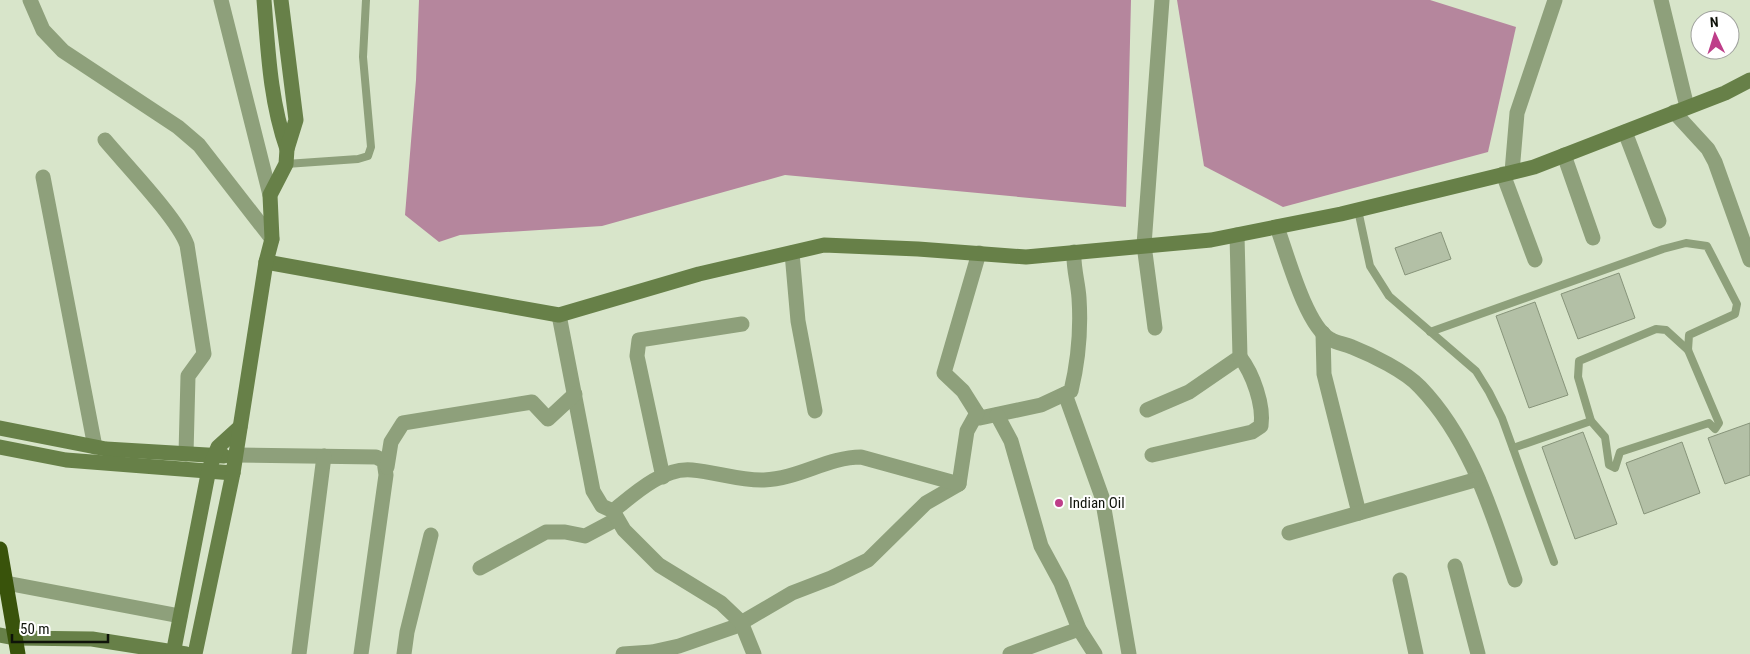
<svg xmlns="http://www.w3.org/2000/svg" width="1750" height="654" viewBox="0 0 1750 654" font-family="'Roboto Condensed',sans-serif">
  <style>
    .water { fill: #b5869d }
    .building { fill: #b3c0a6; stroke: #87947a }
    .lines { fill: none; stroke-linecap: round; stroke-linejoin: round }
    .lane { stroke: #8ea07b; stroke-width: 8 }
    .street { stroke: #8ea07b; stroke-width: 15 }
    .secondary { stroke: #678048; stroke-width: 15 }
    .highway { stroke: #39530b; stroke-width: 15 }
    .poi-dot { fill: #be3e89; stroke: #fff; stroke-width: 2 }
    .labels { text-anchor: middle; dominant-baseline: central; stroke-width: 4; stroke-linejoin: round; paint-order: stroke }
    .poi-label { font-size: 15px; fill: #0f130a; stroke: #fff; text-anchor: start }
  </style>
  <rect width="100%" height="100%" fill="#d8e5ca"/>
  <g class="water">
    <polygon points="419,0 1131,0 1126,207 785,175 602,226 460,235 439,242 405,215 416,80"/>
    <polygon points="1177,0 1430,0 1516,27 1488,152 1283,207 1204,166"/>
  </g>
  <g class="building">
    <polygon points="1441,232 1451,259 1405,275 1395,248"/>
    <polygon points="1619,273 1635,318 1578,339 1561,294"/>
    <polygon points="1535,302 1568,395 1529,408 1496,316"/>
    <polygon points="1750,423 1750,475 1725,484 1708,438"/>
    <polygon points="1583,432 1617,524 1575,539 1542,447"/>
    <polygon points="1682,442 1700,493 1644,514 1626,463"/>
  </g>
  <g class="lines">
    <g class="lane">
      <polyline points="286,164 358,159 368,156 371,147 363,57 366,0"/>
      <polyline points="1358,210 1370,266 1389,296 1476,371 1489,392 1502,418 1554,562"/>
      <polyline points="1430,332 1663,249 1686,243 1707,246 1737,304 1735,314 1689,335 1688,350 1719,423 1715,429 1709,423 1620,452 1615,468 1609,465 1605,437 1591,421 1513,448"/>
      <polyline points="1591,421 1578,377 1579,361 1656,329 1666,330 1688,350"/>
    </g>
    <g class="street">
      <polyline points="30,0 43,30 63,51 178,127 199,145 272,239"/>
      <polyline points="221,0 270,195"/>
      <polyline points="1661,0 1687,107"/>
      <polyline points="1674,112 1708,149 1715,162 1750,260"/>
      <polyline points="1625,132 1659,221"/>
      <path d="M105,140C125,164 178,219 187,245L204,354L188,376L186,454"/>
      <polyline points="1564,155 1593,238"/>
      <polyline points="1512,172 1517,113 1555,0"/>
      <polyline points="1503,174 1535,260"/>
      <polyline points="43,177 95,447"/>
      <path d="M1277,227C1287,254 1306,326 1330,339C1336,343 1345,344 1352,347C1372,355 1405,371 1420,387C1471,440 1492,513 1515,580"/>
      <polyline points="792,253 798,321 815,411"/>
      <path d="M979,253L944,373L963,391L980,418L1041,405L1071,391C1078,362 1081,328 1079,298C1078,282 1073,268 1074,252"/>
      <polyline points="559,315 593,491 602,506 613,511"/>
      <polyline points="1155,328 1144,245 1162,0"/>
      <polyline points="1323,333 1324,374 1359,513"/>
      <polyline points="1065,394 1102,497 1129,654"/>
      <polyline points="1147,410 1189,392 1240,357 1237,235"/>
      <polyline points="997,415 1011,441 1041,546 1061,583 1079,629 1095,654"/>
      <polyline points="236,455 376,457 384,461 386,475 361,654"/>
      <path d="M1152,455L1252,432L1261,426C1264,405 1253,374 1240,357"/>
      <polyline points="387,467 391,442 403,423 532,402 548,419 575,394"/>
      <polyline points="663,477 637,356 639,340 742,324"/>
      <polyline points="1289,533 1478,479"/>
      <polyline points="1455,566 1478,654"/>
      <polyline points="480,568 546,532 565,532 585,536 617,519"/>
      <polyline points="1400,580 1416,654"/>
      <polyline points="6,583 180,616"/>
      <polyline points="299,654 324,456"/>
      <polyline points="404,654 407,632 431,535"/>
      <polyline points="623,654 652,652 679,646 734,627 792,593 831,578 868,560 926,503 959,484 967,431 977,413"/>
      <path d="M754,654L741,622L721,603L659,565L624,530L613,511C634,494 663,467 692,470C716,472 741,481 764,480C798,479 828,457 861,457L959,484"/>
      <polyline points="1010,654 1079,629"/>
    </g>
    <g class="secondary">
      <path d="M264,0C268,50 270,101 287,149"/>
      <polyline points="266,262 559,315 699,274 824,245 918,249 1026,257 1211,240 1341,214 1534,167 1725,93 1750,80"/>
      <polyline points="0,428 106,449 224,456"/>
      <polyline points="0,447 66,460 233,473"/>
      <polyline points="0,635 15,638 92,639 186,654"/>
      <polyline points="173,654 209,469 218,447 240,427"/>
      <polyline points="195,654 233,473 266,262 272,239 270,195 286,164 287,149 296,120 281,0"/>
    </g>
    <polyline class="highway" points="0,549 18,654"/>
  </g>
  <circle class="poi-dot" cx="1059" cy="503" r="5"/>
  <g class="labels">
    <g class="poi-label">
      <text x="1069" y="503">Indian Oil</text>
    </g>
  </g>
  <g transform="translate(1715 35) rotate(356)"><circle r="24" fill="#ffffff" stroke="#9fa19d"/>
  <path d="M0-4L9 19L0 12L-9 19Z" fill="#be3e89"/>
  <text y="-8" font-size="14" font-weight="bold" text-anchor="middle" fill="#0f130a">N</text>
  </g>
  <path d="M12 634v8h96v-8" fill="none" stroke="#0f130a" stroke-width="2.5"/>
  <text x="20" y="634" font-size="15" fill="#0f130a" stroke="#ffffff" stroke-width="4" paint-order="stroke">50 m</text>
</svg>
